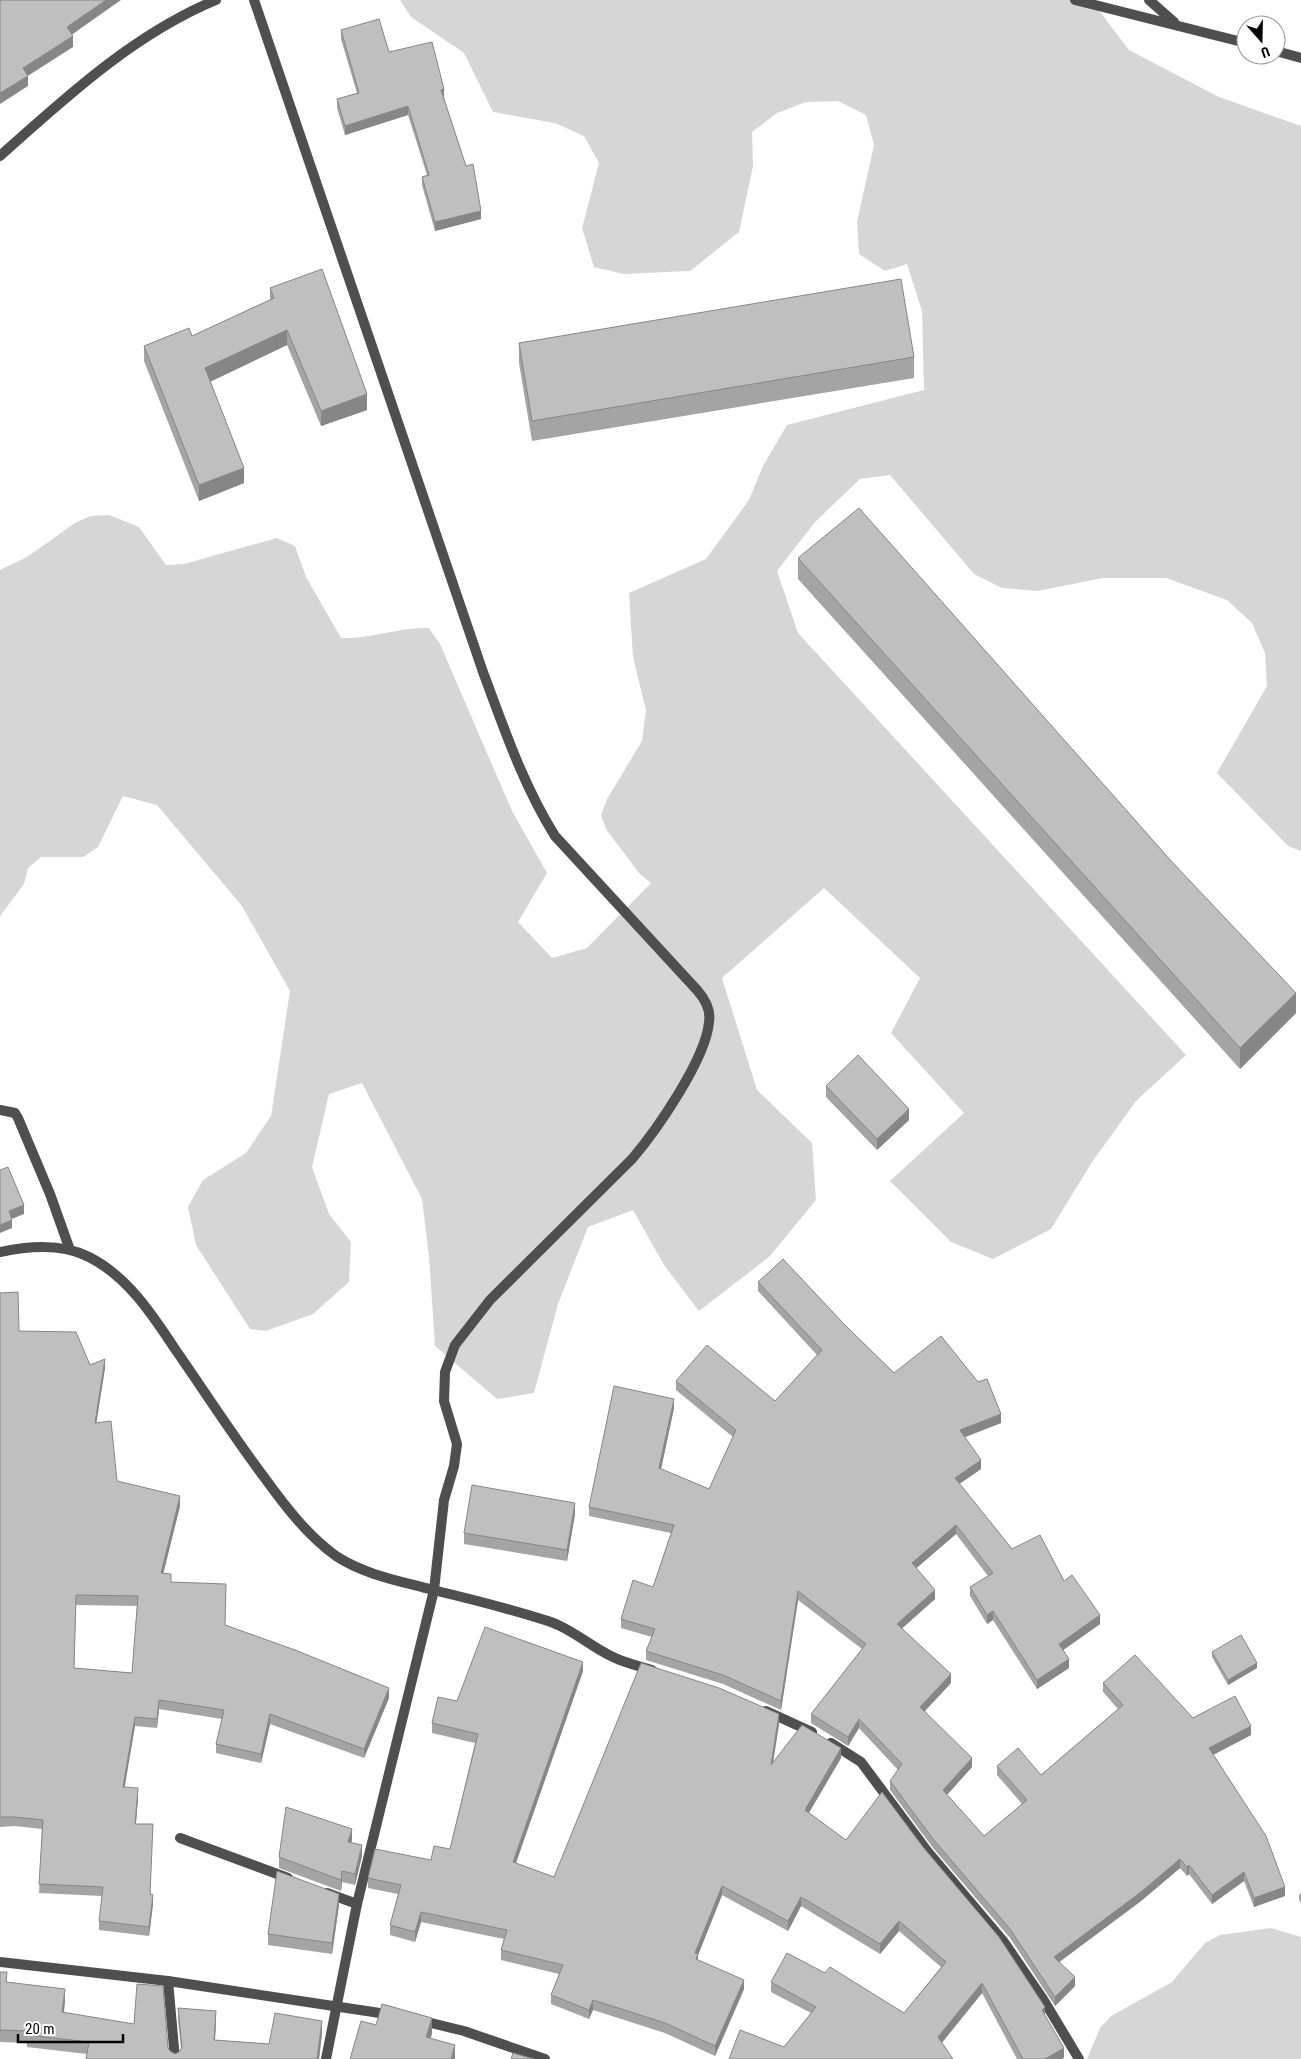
<svg xmlns="http://www.w3.org/2000/svg" width="1301" height="2059" viewBox="0 0 1301 2059" font-family="'Roboto Condensed',sans-serif">
  <style>
    .green { fill: #d6d6d6 }
    .lines { fill: none; stroke-linecap: round; stroke-linejoin: round }
    .street { stroke: #4f4f4f; stroke-width: 10 }
    .wall { fill: #a4a4a4; fill-rule: evenodd }
    .shaded-wall { fill: #868686 }
    .building { fill: #bfbfbf; stroke: #868686; fill-rule: evenodd }
  </style>
  <rect width="100%" height="100%" fill="#fff"/>
  <g class="green">
    <path d="M400,0H1091L1129,50L1219,97L1301,126V851L1288,846L1217,773L1267,686L1265,653L1252,623L1227,600L1166,578H1103L1038,591L1002,588L974,574L890,475L860,479L815,522L777,571L798,633L1186,1055L1136,1101L1092,1162L1051,1229L993,1259L951,1242L890,1181L964,1113L891,1033L920,978L824,888L722,978L757,1090L812,1143L816,1200L769,1257L699,1311L664,1265L633,1210L588,1227L558,1304L534,1393L497,1399L435,1346L429,1257L422,1199L362,1083L329,1094L312,1167L329,1214L351,1242L349,1282L313,1314L266,1331L250,1329L196,1245L188,1207L203,1180L246,1153L271,1116L290,991L242,906L157,805L123,796L98,847L83,857H41L28,868L24,884L0,916V570L27,557L75,523L91,516L109,515L139,527L166,565L184,564L277,538L295,546L306,577L341,638C371,639 399,627 429,628L440,644L512,811L547,873L518,922L552,958L587,948L651,883L639,873L606,829L601,815L607,799L642,741L646,710L633,657L629,593L706,559L749,500L763,466L787,425L924,390L922,311L907,264L885,271L859,254L857,222L874,145L866,115L838,101L806,102L777,113L752,132L753,166L739,232L690,271L623,274L594,267L582,228L599,163L584,136L555,123L493,112L464,53L411,17Z"/>
    <polygon points="1271,1928 1301,1937 1301,2059 1087,2059 1100,2028 1111,2016 1172,1982 1205,1943 1220,1935"/>
  </g>
  <g class="lines">
    <g class="street">
      <path d="M254,0L483,672C504,728 523,785 555,836L697,990C705,999 711,1010 709,1022C706,1059 656,1131 632,1159L490,1300L455,1345L445,1372L444,1401L457,1444L454,1466L444,1500L434,1590L357,1904L326,2059"/>
      <polyline points="1075,0 1246,43"/>
      <polyline points="1149,0 1174,22"/>
      <polyline points="1276,51 1301,58"/>
      <path d="M0,156C66,97 134,34 216,0"/>
      <polyline points="0,1110 15,1113 18,1118 50,1194 70,1250"/>
      <path d="M0,1252C28,1246 62,1243 89,1257C127,1276 152,1314 175,1349C205,1392 233,1436 264,1477C285,1506 307,1535 336,1556C365,1575 400,1581 433,1590C471,1599 510,1609 548,1621C571,1628 591,1647 613,1657C625,1663 639,1666 652,1670"/>
      <polyline points="766,1711 812,1732"/>
      <polyline points="831,1743 861,1762 928,1852 1004,1942 1043,1999 1079,2059"/>
      <polyline points="180,1838 288,1878"/>
      <polyline points="327,1893 357,1904"/>
      <polyline points="0,1962 168,1981 393,2015"/>
      <polyline points="168,1981 175,2059"/>
      <polyline points="419,2020 464,2031 545,2059"/>
    </g>
  </g>
  <g class="wall">
    <polygon points="341,30 389,52 444,98 481,219 435,231 422,185 422,177 427,175 408,115 345,135 337,108 337,99 357,93 341,39"/>
    <polygon points="270,288 367,410 321,426 287,345 210,382 244,483 199,501 144,361 144,346 192,336 270,300"/>
    <polygon points="519,343 914,357 914,378 532,441 519,363"/>
    <polygon points="798,558 1173,863 1296,1013 1240,1069 798,579"/>
    <polygon points="826,1086 909,1120 877,1150 826,1097"/>
    <polygon points="758,1282 845,1325 894,1373 1001,1423 965,1437 981,1469 959,1484 1012,1549 1064,1581 1100,1624 1063,1650 1069,1668 1037,1689 993,1620 987,1624 970,1596 970,1587 988,1576 956,1534 916,1568 935,1599 902,1628 951,1683 925,1711 972,1767 947,1795 984,1836 1022,1804 997,1775 997,1766 1041,1775 1118,1709 1103,1692 1103,1683 1193,1718 1251,1735 1213,1755 1285,1896 1254,1907 1244,1881 1212,1904 1189,1874 1187,1876 1180,1868 1141,1901 1059,1962 1075,1986 1055,2006 1010,1938 933,1848 890,1790 890,1781 898,1770 859,1728 848,1746 811,1723 811,1714 862,1649 798,1600 781,1710 723,1684 646,1660 646,1651 652,1637 621,1628 621,1619 653,1587 671,1533 589,1516 589,1507 674,1408 661,1469 709,1489 733,1437 676,1390 676,1381 775,1401 817,1355 758,1291"/>
    <path d="M0,1293L19,1331L90,1365L105,1368L96,1423L117,1481L180,1506L163,1573L171,1582L226,1625L389,1698L364,1758L270,1724L261,1763L216,1753V1744L222,1719L159,1709L157,1728L135,1726L124,1788L138,1798L136,1824L153,1904L149,1936L99,1930V1921L102,1896L39,1893L42,1829L15,1826L0,1827ZM76,1605L137,1606L132,1673L74,1668Z"/>
    <polygon points="575,1514 567,1561 464,1544 464,1533"/>
    <polygon points="1212,1652 1257,1668 1228,1685 1212,1657"/>
    <polygon points="583,1671 516,1863 554,1877 779,1724 773,1763 841,1758 809,1813 1045,2016 1064,2058 1061,2059 1017,2059 982,1993 942,2043 784,2047 811,2013 771,1992 771,1982 825,1973 904,2013 941,1967 899,1931 880,1954 801,1906 788,1931 722,1895 698,1955 698,1960 744,1989 715,2056 665,2033 593,2010 589,2019 551,2004 551,1995 559,1974 501,1960 501,1950 504,1939 421,1922 415,1942 390,1935 390,1925 398,1894 368,1888 368,1878 431,1860 450,1849 475,1743 432,1733 432,1723 457,1701"/>
    <polygon points="352,1840 351,1843 362,1856 355,1885 342,1882 341,1891 279,1868 279,1857"/>
    <polygon points="1301,1893 1301,1903 1299,1900 1299,1895"/>
    <polygon points="339,1905 332,1954 268,1945 268,1934"/>
    <polygon points="0,1972 7,1982 65,2001 64,2013 168,2048 170,2051 175,2054 179,2052 181,2049 178,2020 178,2008 216,2023 215,2040 269,2044 322,2033 319,2059 87,2054 27,2047 27,2043 0,2042"/>
  </g>
  <g class="shaded-wall">
    <polygon points="106,0 121,0 67,38 67,27"/>
    <polygon points="73,36 73,47 23,79 23,68"/>
    <polygon points="28,76 28,86 0,104 0,93"/>
    <polygon points="444,89 444,98 441,98 441,90"/>
    <polygon points="408,106 408,115 345,135 345,126"/>
    <polygon points="481,211 481,219 435,231 435,222"/>
    <polygon points="287,330 287,345 205,384 205,368"/>
    <polygon points="367,394 367,410 321,426 321,411"/>
    <polygon points="244,468 244,483 199,501 199,485"/>
    <polygon points="1296,993 1296,1013 1240,1069 1240,1048"/>
    <polygon points="909,1109 909,1120 877,1150 877,1139"/>
    <polygon points="24,1205 24,1214 9,1220 9,1211"/>
    <polygon points="12,1220 12,1228 0,1233 0,1225"/>
    <polygon points="105,1359 105,1368 95,1432 95,1423"/>
    <polygon points="674,1399 674,1408 659,1478 659,1468"/>
    <polygon points="1001,1414 1001,1423 960,1439 960,1430"/>
    <polygon points="981,1460 981,1469 955,1487 955,1478"/>
    <polygon points="180,1496 180,1506 161,1583 161,1573"/>
    <polygon points="575,1503 575,1514 567,1561 567,1550"/>
    <polygon points="956,1525 956,1534 912,1572 912,1563"/>
    <polygon points="935,1590 935,1599 897,1633 897,1624"/>
    <polygon points="798,1591 798,1600 781,1710 781,1701"/>
    <polygon points="993,1611 993,1620 987,1624 987,1615"/>
    <polygon points="1100,1615 1100,1624 1059,1653 1059,1644"/>
    <polygon points="1069,1659 1069,1668 1037,1689 1037,1680"/>
    <polygon points="583,1662 583,1671 513,1871 513,1862"/>
    <polygon points="1257,1663 1257,1668 1228,1685 1228,1680"/>
    <polygon points="951,1674 951,1683 920,1716 920,1707"/>
    <polygon points="389,1688 389,1698 364,1758 364,1749"/>
    <polygon points="159,1700 159,1709 157,1728 157,1719"/>
    <polygon points="270,1714 270,1724 261,1763 261,1754"/>
    <polygon points="779,1714 779,1724 771,1775 771,1765"/>
    <polygon points="135,1717 135,1726 123,1797 123,1787"/>
    <polygon points="859,1719 859,1728 848,1746 848,1737"/>
    <polygon points="1251,1726 1251,1735 1209,1757 1209,1748"/>
    <polygon points="841,1748 841,1758 805,1819 805,1810"/>
    <polygon points="972,1758 972,1767 943,1799 943,1790"/>
    <polygon points="138,1788 138,1798 135,1833 135,1824"/>
    <polygon points="352,1829 352,1840 348,1853 348,1842"/>
    <polygon points="362,1845 362,1856 355,1885 355,1874"/>
    <polygon points="1180,1859 1180,1868 1141,1901 1054,1966 1054,1957"/>
    <polygon points="1189,1865 1189,1874 1187,1876 1187,1867"/>
    <polygon points="342,1871 342,1882 341,1891 341,1880"/>
    <polygon points="1244,1872 1244,1881 1212,1904 1212,1895"/>
    <polygon points="722,1886 722,1895 698,1955 698,1964 695,1953"/>
    <polygon points="1285,1887 1285,1896 1254,1907 1254,1898"/>
    <polygon points="339,1894 339,1905 332,1954 332,1943"/>
    <polygon points="153,1895 153,1904 149,1936 149,1927"/>
    <polygon points="801,1897 801,1906 788,1931 788,1921"/>
    <polygon points="421,1912 421,1922 415,1942 415,1932"/>
    <polygon points="899,1921 899,1931 880,1954 880,1944"/>
    <polygon points="1075,1977 1075,1986 1055,2006 1055,1997"/>
    <polygon points="744,1980 744,1989 715,2056 715,2046"/>
    <polygon points="982,1983 982,1993 938,2047 938,2037"/>
    <polygon points="65,1989 65,2001 62,2024 62,2012"/>
    <polygon points="593,2000 593,2010 589,2019 589,2010"/>
    <polygon points="1045,2007 1045,2016 1042,2010"/>
    <polygon points="216,2011 216,2023 214,2052 214,2040"/>
    <polygon points="432,2018 432,2034 426,2053 426,2037"/>
    <polygon points="322,2021 322,2033 319,2059 317,2059"/>
    <polygon points="455,2045 455,2059 451,2059"/>
    <polygon points="1064,2048 1064,2058 1061,2059 1045,2059"/>
  </g>
  <g class="building">
    <polygon points="0,0 106,0 67,27 73,36 23,68 28,76 0,93"/>
    <polygon points="379,19 389,52 432,42 444,89 441,90 466,166 473,164 481,211 435,222 422,177 429,175 408,106 345,126 337,99 359,93 341,30"/>
    <polygon points="322,269 367,394 321,411 287,330 205,368 244,468 199,485 144,346 189,328 192,336 274,298 270,288"/>
    <polygon points="901,279 914,357 532,421 519,343"/>
    <polygon points="859,508 1173,863 1296,993 1240,1048 798,558"/>
    <polygon points="858,1055 909,1109 877,1139 826,1086"/>
    <polygon points="8,1167 24,1205 9,1211 12,1220 0,1225 0,1170"/>
    <polygon points="783,1259 845,1325 894,1373 941,1336 978,1382 987,1379 1001,1414 960,1430 981,1460 955,1478 1012,1549 1040,1535 1064,1581 1072,1575 1100,1615 1059,1644 1069,1659 1037,1680 993,1611 987,1615 970,1587 993,1573 956,1525 912,1563 935,1590 897,1624 951,1674 920,1707 972,1758 943,1790 984,1836 1027,1800 997,1766 1018,1748 1041,1775 1123,1705 1103,1683 1135,1655 1193,1718 1235,1696 1251,1726 1209,1748 1266,1836 1285,1887 1254,1898 1244,1872 1212,1895 1189,1865 1187,1867 1180,1859 1141,1892 1054,1957 1075,1977 1055,1997 1010,1929 933,1839 890,1781 902,1764 859,1719 848,1737 811,1714 866,1644 798,1591 781,1701 723,1675 646,1651 655,1629 621,1619 633,1580 653,1587 674,1525 589,1507 614,1386 674,1399 659,1468 709,1489 736,1430 676,1381 707,1345 775,1401 822,1350 758,1282"/>
    <path d="M18,1292L19,1331L76,1332L90,1365L105,1359L95,1423L111,1421L117,1481L180,1496L161,1573L171,1574V1582L226,1584L225,1625L295,1650L389,1688L364,1749L270,1714L261,1754L216,1744L224,1710L159,1700L157,1719L135,1717L123,1787L138,1788L135,1824H153L150,1894L153,1895L149,1927L99,1921L103,1887L39,1884L43,1820L15,1817H0V1293ZM76,1595L138,1596L132,1673L74,1668Z"/>
    <polygon points="472,1485 575,1503 567,1550 464,1533"/>
    <polygon points="485,1627 583,1662 513,1862 554,1877 641,1663 719,1688 779,1714 771,1765 802,1725 841,1748 805,1810 846,1840 882,1792 923,1847 999,1937 1045,2007 1042,2010 1064,2048 1045,2059 1023,2059 982,1983 938,2037 953,2059 729,2059 740,2030 784,2047 816,2007 771,1982 787,1953 825,1973 830,1967 904,2013 946,1962 899,1921 880,1944 801,1897 788,1921 722,1886 695,1953 698,1954 696,1959 744,1980 715,2046 665,2023 593,2000 589,2010 551,1995 563,1965 501,1950 507,1930 421,1912 415,1932 390,1925 401,1885 368,1878 375,1849 431,1860 434,1846 450,1849 478,1734 432,1723 438,1697 457,1701"/>
    <polygon points="1241,1635 1257,1663 1228,1680 1212,1652"/>
    <polygon points="286,1807 352,1829 348,1842 362,1845 355,1874 342,1871 341,1880 279,1857"/>
    <polygon points="277,1871 339,1894 332,1943 268,1934"/>
    <polygon points="0,1972 7,1972 6,1982 65,1989 62,2012 134,2024 137,1984 163,1986 168,2048 170,2051 175,2054 179,2052 182,2047 178,2008 216,2011 214,2040 269,2044 275,2013 322,2021 317,2059 86,2059 89,2042 27,2035 27,2031 0,2030"/>
    <polygon points="382,2004 432,2018 426,2037 455,2045 451,2059 350,2059 361,2021 376,2025"/>
    <polygon points="513,2053 534,2059 511,2059"/>
  </g>
  <g transform="translate(1261 40) rotate(160)"><circle r="24" fill="#ffffff" stroke="#999999"/>
  <path d="M0-4L9 19L0 12L-9 19Z" fill="#000000"/>
  <text y="-8" font-size="14" font-weight="bold" text-anchor="middle" fill="#000000">U</text>
  </g>
  <path d="M18 2034v8h105v-8" fill="none" stroke="#000000" stroke-width="2.5"/>
  <text x="25" y="2034" font-size="15" fill="#000000" stroke="#ffffff" stroke-width="4" paint-order="stroke">20 m</text>
</svg>
